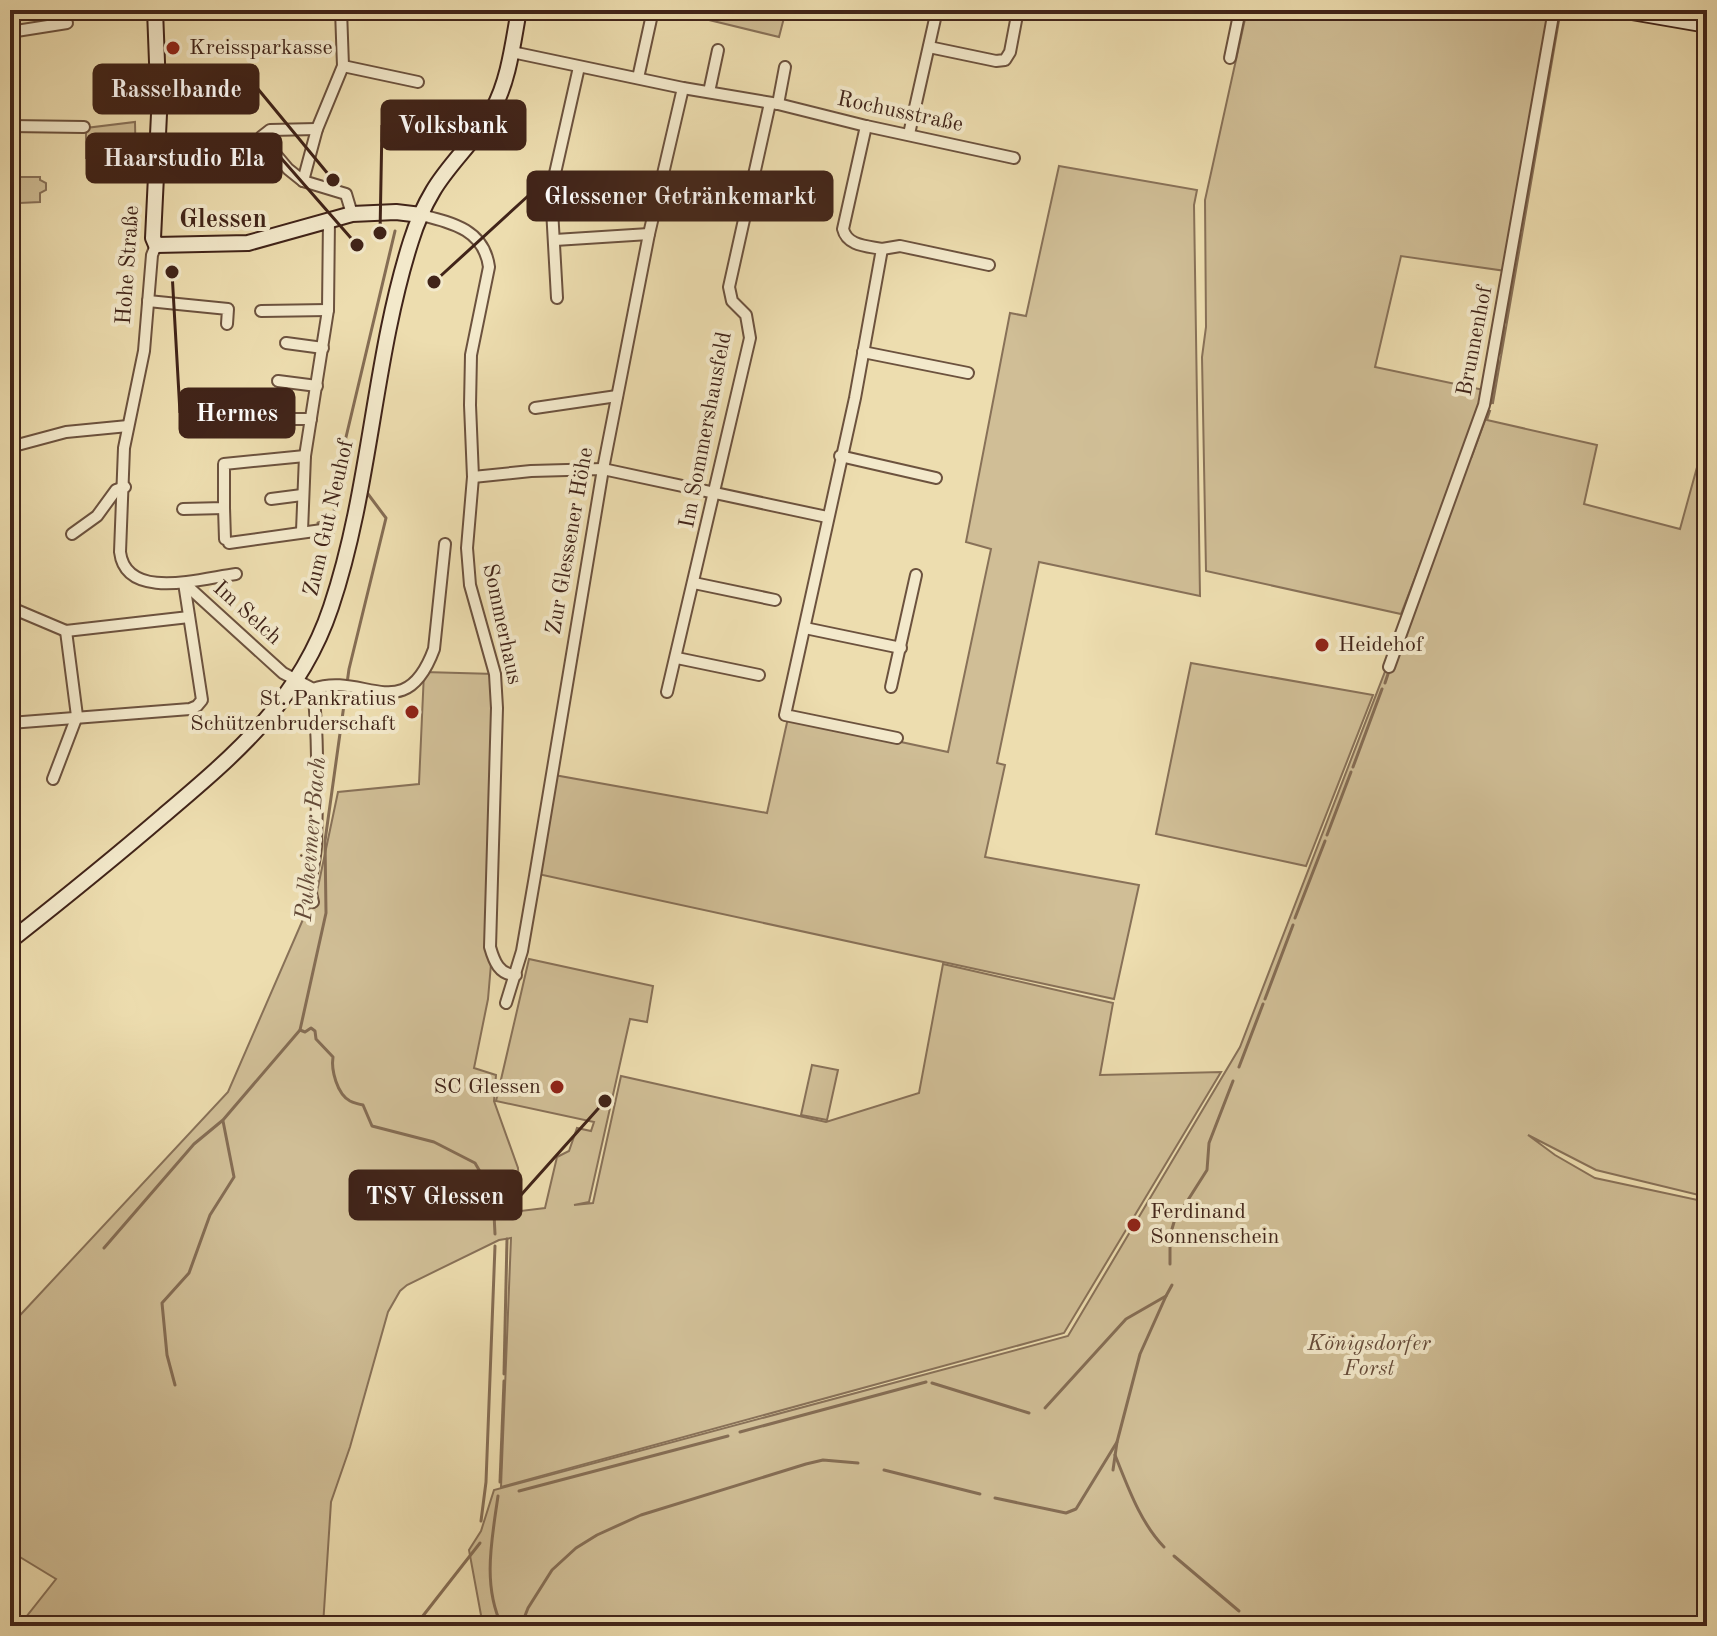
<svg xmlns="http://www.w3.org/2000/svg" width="1717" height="1636" viewBox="0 0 1717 1636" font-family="'Old Standard TT',serif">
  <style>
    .green { fill: #d0be96; stroke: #887158; stroke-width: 2 }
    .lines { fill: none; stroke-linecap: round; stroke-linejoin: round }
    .stream { stroke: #856d54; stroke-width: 3 }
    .minor-casing { stroke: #6c523e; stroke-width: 14 }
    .secondary-casing { stroke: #412419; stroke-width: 18 }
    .minor { stroke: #f3e9cb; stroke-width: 10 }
    .secondary { stroke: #f3e9cb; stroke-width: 14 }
    .poi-dot { fill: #8f2418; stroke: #f3e9cb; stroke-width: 3 }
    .labels { text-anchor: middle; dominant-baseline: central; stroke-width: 8; stroke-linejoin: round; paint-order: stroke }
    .poi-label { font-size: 22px; fill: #412419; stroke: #f3e9cb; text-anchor: start }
    .street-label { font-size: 22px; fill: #412419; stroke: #f3e9cb }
    .park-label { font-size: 22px; font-style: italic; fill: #654a38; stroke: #f3e9cb }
    .water-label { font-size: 24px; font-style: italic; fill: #634937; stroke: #f3e9cb }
    .quarter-label { font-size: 26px; font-weight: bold; fill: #412419; stroke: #f3e9cb }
    .leader { fill: none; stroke: #412419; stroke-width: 3 }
    .callout-dot { fill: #412419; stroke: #f3e9cb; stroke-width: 3 }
    .callout { fill: #412419; stroke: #412419; stroke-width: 3 }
    .callout-label { font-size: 24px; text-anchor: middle; font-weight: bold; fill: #fff }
  </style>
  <rect width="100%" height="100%" fill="#edddaf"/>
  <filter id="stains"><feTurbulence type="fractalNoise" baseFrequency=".0025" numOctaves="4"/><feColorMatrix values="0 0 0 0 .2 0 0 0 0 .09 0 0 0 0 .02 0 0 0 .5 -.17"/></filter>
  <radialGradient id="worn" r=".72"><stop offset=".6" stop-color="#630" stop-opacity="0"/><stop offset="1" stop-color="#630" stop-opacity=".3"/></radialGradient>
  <g class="green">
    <polygon points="709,10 786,10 779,37 705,19"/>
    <polygon points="1247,10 1549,10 1506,271 1401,256 1375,367 1484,390 1481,407 1401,614 1206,571 1202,357 1206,327 1205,200"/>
    <polygon points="1557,14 1560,15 1493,403 1489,402"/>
    <polygon points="135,122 136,173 111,174 110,158 86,158 86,128"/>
    <polygon points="1059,166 1197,190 1194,205 1200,596 1039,562 997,763 1005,765 985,857 1139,885 1114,999 538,874 554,775 767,813 788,718 948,752 991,549 966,542 1010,313 1026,316"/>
    <polygon points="19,177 40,177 40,180 46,183 46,190 40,193 40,202 20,203"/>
    <polygon points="1486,410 1490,411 1487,420 1597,445 1584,504 1680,529 1707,431 1707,1197 1596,1170 1528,1135 1555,1155 1595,1178 1707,1202 1707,1626 483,1626 469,1550 481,1531 494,1490 1068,1336 1240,1047"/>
    <polygon points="1191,663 1373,695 1306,866 1156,834"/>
    <polygon points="424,672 495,674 494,960 491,964 488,999 474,1068 496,1075 494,1101 518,1168 521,1211 545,1208 557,1157 569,1151 577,1128 591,1131 594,1122 496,1101 529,959 653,986 647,1022 630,1019 589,1202 574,1205 593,1203 621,1076 826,1122 919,1093 943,964 1113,1003 1100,1075 1221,1072 1064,1333 501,1487 511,1238 499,1240 407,1285 400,1291 388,1312 350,1447 331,1502 323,1626 19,1626 56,1579 10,1551 10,1326 228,1092 304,917 315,901 338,792 419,784"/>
    <polygon points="812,1065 838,1070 827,1120 801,1115"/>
  </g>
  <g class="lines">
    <g class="stream">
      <polyline points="414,10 415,12"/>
      <polyline points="1542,110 1559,14"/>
      <polyline points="1533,158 1540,119"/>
      <polyline points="1521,228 1532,165"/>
      <polyline points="1505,322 1520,234"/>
      <polyline points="1500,353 1504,328"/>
      <polyline points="1491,403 1498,361"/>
      <polyline points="1471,457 1488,411"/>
      <polyline points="318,523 333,519 342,454 395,231"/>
      <polyline points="1385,683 1390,668"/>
      <polyline points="1353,767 1382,689"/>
      <polyline points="1327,835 1351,772"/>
      <polyline points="1295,918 1325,841"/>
      <polyline points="1265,999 1293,925"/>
      <path d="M300,1030L305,1032L311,1028L315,1031L316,1039L333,1057C331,1070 337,1094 350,1101C354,1103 358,1104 363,1105L372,1126L434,1142L475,1163L493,1194L495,1234"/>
      <polyline points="1239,1067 1263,1004"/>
      <polyline points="104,1248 194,1144 223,1120 300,1030 326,913 325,841 349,669 386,518 368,494"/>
      <polyline points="1170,1264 1170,1236 1174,1222 1207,1170 1209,1143 1233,1081"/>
      <polyline points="504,1374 507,1239"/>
      <polyline points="932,1383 1029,1413"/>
      <polyline points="175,1385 167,1355 162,1303 189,1273 210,1215 234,1177 223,1121"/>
      <polyline points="1045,1408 1126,1319 1166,1296 1172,1285"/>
      <polyline points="740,1432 926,1382"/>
      <path d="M1115,1455C1128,1487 1140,1522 1164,1547"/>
      <polyline points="884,1470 980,1494"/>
      <polyline points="1113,1470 1117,1442"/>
      <polyline points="500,1482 504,1381"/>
      <polyline points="519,1491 728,1436"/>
      <path d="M498,1496C492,1539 482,1585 502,1626"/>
      <polyline points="995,1498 1066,1513 1076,1509 1117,1442 1140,1354 1166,1296"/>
      <polyline points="481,1521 486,1482 495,1246"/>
      <polyline points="1174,1556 1239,1611"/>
      <polyline points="1250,1620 1257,1626"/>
      <polyline points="415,1626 480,1543"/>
      <polyline points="521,1626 528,1608 552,1570 576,1548 597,1535 641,1515 806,1464 823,1460 858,1463"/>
    </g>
    <defs>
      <g id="minor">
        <polyline points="341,10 343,66 317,129 303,181 346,194 352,214"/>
        <polyline points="10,32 67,23"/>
        <polyline points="929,47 996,61 1005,60 1010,52 1018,10"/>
        <polyline points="512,52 683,88 778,104 866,126 1014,158"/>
        <polyline points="1230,58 1240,10"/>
        <polyline points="343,66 418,82"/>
        <polyline points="638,78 653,10"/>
        <polyline points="709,92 718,50"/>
        <polyline points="778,104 785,67"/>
        <polyline points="10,126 84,127"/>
        <path d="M866,126L843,229C847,246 867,246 882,249L855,398L785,715L897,738"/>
        <polyline points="909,134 937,10"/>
        <polyline points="303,181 288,169 261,137 270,130 317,129"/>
        <path d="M421,215C453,223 484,230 489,267L471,355L470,405L473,477L467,548L470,585L495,674L497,708L490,947C494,961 499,975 516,975"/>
        <polyline points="555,240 649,234"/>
        <path d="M156,245L152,255L144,351L124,448L120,552C126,602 203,578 236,574"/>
        <polyline points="882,249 900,246 989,265"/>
        <polyline points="557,298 551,191 579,67"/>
        <polyline points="148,301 228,309 227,324"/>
        <polyline points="261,311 328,310"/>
        <polyline points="286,343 323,348"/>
        <polyline points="863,352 968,373"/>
        <polyline points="278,381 317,386"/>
        <polyline points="535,408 617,396"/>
        <polyline points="269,419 311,419"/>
        <polyline points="10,447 66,432 128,426"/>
        <polyline points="840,456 936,478"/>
        <polyline points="473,477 531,471 603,469 827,517"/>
        <polyline points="271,499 302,495"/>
        <polyline points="224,508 225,539"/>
        <polyline points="183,509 224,508 224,464 305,456"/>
        <polyline points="302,531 305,456 328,310 329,219"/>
        <polyline points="72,534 97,516 116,490 125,487"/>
        <polyline points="229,543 329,529"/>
        <path d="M184,583L283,673L313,689C363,671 405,728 434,649L445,544"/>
        <polyline points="694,583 775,600"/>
        <polyline points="10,611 14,609 66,631 189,617"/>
        <polyline points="805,628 901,648"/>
        <polyline points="677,658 759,675"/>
        <polyline points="1389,667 1484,405 1554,10"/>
        <polyline points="891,687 916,575"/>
        <polyline points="667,692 750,338 746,315 732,301 729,287 770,103"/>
        <polyline points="10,723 190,709 197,706 202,700 184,583"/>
        <polyline points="53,779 77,716 66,631"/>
        <path d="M313,902C307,883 315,866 316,846C317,794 319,741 313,689"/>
        <polyline points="506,1003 522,951 535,876 603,469 649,234 683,88"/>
      </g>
      <g id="secondary">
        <polyline points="155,10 159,114 153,238 156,245 248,243 352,214 396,212 421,215"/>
        <polyline points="1620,10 1707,25"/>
        <path d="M10,941C62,900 114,858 164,815C236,754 300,700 331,607C371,488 373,360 411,241C416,225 424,206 433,191C450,162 477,140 493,109C509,80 513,42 519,10"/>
      </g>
    </defs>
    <use href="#minor" class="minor-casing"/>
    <use href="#secondary" class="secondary-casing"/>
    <use href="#minor" class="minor"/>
    <use href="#secondary" class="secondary"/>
  </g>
  <g class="poi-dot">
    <circle cx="173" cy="48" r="8"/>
    <circle cx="1322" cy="645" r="8"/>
    <circle cx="412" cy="712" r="8"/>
    <circle cx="557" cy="1087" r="8"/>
    <circle cx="1134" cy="1225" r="8"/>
  </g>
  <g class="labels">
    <g class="poi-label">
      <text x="189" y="48">Kreissparkasse</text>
      <text x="1338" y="645">Heidehof</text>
      <text x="396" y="699" text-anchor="end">St. Pankratius<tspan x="396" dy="25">Schützenbruderschaft</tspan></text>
      <text x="541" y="1087" text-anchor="end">SC Glessen</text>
      <text x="1150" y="1212">Ferdinand<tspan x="1150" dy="25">Sonnenschein</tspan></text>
    </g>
    <g class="street-label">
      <text transform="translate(900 112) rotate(12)">Rochusstraße</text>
      <text transform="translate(128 265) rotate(-86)">Hohe Straße</text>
      <text transform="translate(1475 341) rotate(-79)">Brunnenhof</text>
      <text transform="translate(706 430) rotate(-79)">Im Sommershausfeld</text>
      <text transform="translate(329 518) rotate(-77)">Zum Gut Neuhof</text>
      <text transform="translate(570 541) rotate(-80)">Zur Glessener Höhe</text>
      <text transform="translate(247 613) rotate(42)">Im Selch</text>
      <text transform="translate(502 624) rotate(78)">Sommerhaus</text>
    </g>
    <g class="park-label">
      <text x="1369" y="1344">Königsdorfer<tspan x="1369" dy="25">Forst</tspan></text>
    </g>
    <g class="water-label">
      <text transform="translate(312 839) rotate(-85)">Pulheimer Bach</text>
    </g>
    <g class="quarter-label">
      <text x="223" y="220">Glessen</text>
    </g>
  </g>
  <path class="leader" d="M333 180L258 89M380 233L382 125M357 245L281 158M434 282L528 196M172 272L180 413M605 1101L521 1195"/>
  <g class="callout-dot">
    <circle cx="333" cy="180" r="8"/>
    <circle cx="380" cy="233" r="8"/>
    <circle cx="357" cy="245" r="8"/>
    <circle cx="434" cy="282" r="8"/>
    <circle cx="172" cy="272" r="8"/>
    <circle cx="605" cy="1101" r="8"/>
  </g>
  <g class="callout">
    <rect x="94" y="65" width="164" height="48" rx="8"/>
    <rect x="382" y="101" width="143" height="48" rx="8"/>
    <rect x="87" y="134" width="194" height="48" rx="8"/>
    <rect x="528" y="172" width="304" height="48" rx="8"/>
    <rect x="180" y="389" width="114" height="48" rx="8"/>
    <rect x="350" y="1171" width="171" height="48" rx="8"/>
  </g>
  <g class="callout-label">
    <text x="176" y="97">Rasselbande</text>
    <text x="453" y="133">Volksbank</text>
    <text x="184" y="166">Haarstudio Ela</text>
    <text x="680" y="204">Glessener Getränkemarkt</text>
    <text x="237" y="421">Hermes</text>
    <text x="435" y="1204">TSV Glessen</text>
  </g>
  <rect width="1717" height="1636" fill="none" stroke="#edddaf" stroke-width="40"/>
  <rect x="12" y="12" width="1693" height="1612" fill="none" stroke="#412419" stroke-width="4"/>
  <rect x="20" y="20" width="1677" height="1596" fill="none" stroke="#412419" stroke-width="2"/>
  <rect width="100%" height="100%" filter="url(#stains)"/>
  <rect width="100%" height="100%" fill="url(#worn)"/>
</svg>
